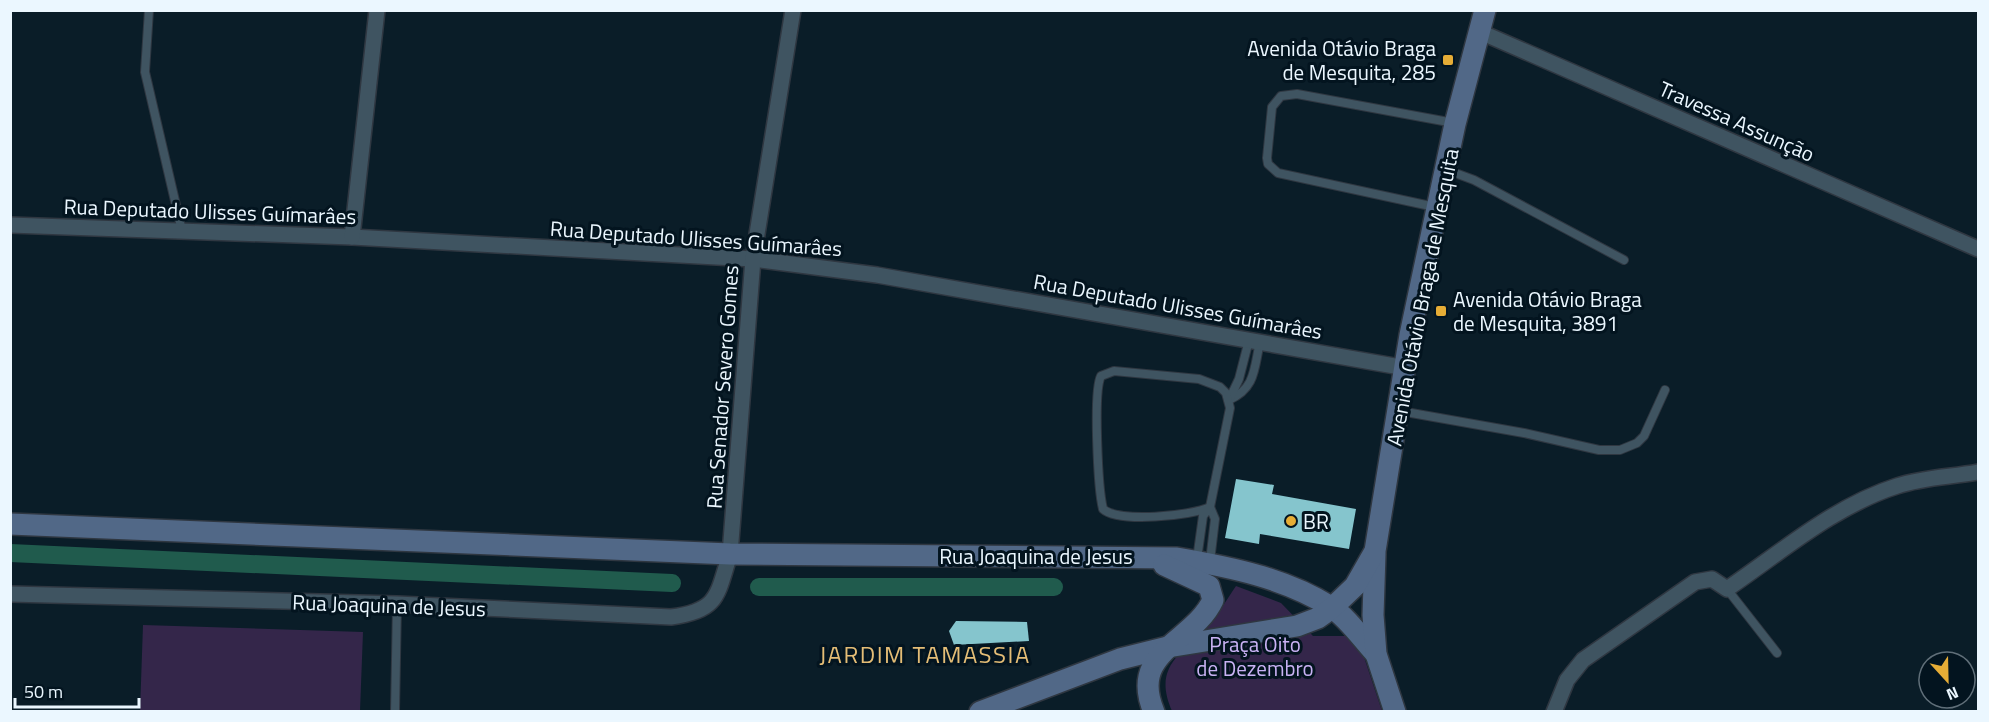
<svg xmlns="http://www.w3.org/2000/svg" width="1989" height="722" viewBox="0 0 1989 722" font-family="'Titillium Web',sans-serif">
  <style>
    .green { fill: #34264a }
    .lines { fill: none; stroke-linecap: round; stroke-linejoin: round }
    .canal { stroke: #205b4d; stroke-width: 18 }
    .building { fill: #85c5cd }
    .lane-casing { stroke: #2f3741; stroke-width: 10 }
    .street-casing { stroke: #2f3741; stroke-width: 18 }
    .secondary-casing { stroke: #2f3741; stroke-width: 24 }
    .lane { stroke: #3f5461; stroke-width: 8 }
    .street { stroke: #3f5461; stroke-width: 15 }
    .secondary { stroke: #516887; stroke-width: 21 }
    .poi-dot { fill: #e6ad36; stroke: #03141f; stroke-width: 2 }
    .labels { text-anchor: middle; dominant-baseline: central; stroke-width: 6; stroke-linejoin: round; paint-order: stroke }
    .poi-label { font-size: 21px; fill: #ebf7ff; stroke: #03141f; text-anchor: start }
    .street-label { font-size: 21px; fill: #ebf7ff; stroke: #03141f }
    .park-label { font-size: 21px; fill: #c9b2f4; stroke: #03141f }
    .quarter-label { font-size: 24px; letter-spacing: 1.5px; fill: #e4bd76; stroke: #03141f }
  </style>
  <rect width="100%" height="100%" fill="#0a1d28"/>
  <g class="green">
    <path d="M1236,586L1281,603L1313,636H1357L1382,711H1172C1153,668 1179,655 1207,627C1218,615 1227,599 1236,586Z"/>
    <polygon points="143,625 363,632 360,711 140,711"/>
  </g>
  <g class="lines">
    <g class="canal">
      <polyline points="10,553 672,583"/>
      <polyline points="759,587 1054,587"/>
    </g>
  </g>
  <g class="building">
    <polygon points="1236,479 1274,485 1272,494 1356,509 1349,549 1260,534 1259,544 1225,538"/>
    <polygon points="956,621 1027,622 1029,641 954,645 949,631"/>
  </g>
  <g class="lines">
    <defs>
      <g id="lane">
        <polyline points="149,10 145,72 182,231"/>
        <polyline points="1447,170 1474,180 1624,260"/>
        <polyline points="1435,207 1278,173 1268,164 1267,158 1272,107 1281,96 1297,94 1454,123"/>
        <path d="M1229,400C1256,388 1254,368 1260,342"/>
        <polyline points="1229,400 1239,379 1249,340"/>
        <polyline points="1400,411 1524,433 1599,450 1620,450 1637,443 1644,436 1665,390"/>
        <polyline points="1210,507 1215,519 1210,561"/>
        <path d="M1197,559L1203,516L1210,507L1230,408L1226,393L1220,387L1199,379L1114,371L1101,376C1093,391 1098,489 1103,509C1118,523 1191,516 1210,507"/>
        <polyline points="1727,589 1777,653"/>
        <polyline points="395,712 397,604"/>
      </g>
      <g id="street">
        <polyline points="1478,31 1978,249"/>
        <polyline points="10,225 352,237 753,259 877,275 1406,368"/>
        <polyline points="352,237 377,10"/>
        <path d="M10,594L397,604L671,617C719,611 717,595 730,554L753,259L793,10"/>
        <path d="M1554,712L1567,680L1583,660L1695,582L1712,579L1727,589C1780,553 1834,506 1897,486C1924,477 1951,477 1978,472"/>
      </g>
      <g id="secondary">
        <path d="M10,524L730,554L1177,558C1230,567 1285,578 1331,607C1348,618 1362,639 1376,654"/>
        <polyline points="1375,554 1373,615 1376,654 1395,712"/>
        <polyline points="980,712 1120,659 1168,647 1297,626 1318,618 1332,608 1355,586 1375,551 1410,335 1455,124 1485,10"/>
        <path d="M1154,712C1128,651 1193,643 1213,600L1209,586L1164,565"/>
      </g>
    </defs>
    <use href="#lane" class="lane-casing"/>
    <use href="#street" class="street-casing"/>
    <use href="#secondary" class="secondary-casing"/>
    <use href="#lane" class="lane"/>
    <use href="#street" class="street"/>
    <use href="#secondary" class="secondary"/>
  </g>
  <g class="poi-dot">
    <rect x="1442" y="54" width="12" height="12" rx="3"/>
    <rect x="1435" y="305" width="12" height="12" rx="3"/>
    <circle cx="1291" cy="521" r="6"/>
  </g>
  <g class="labels">
    <g class="poi-label">
      <text x="1436" y="48" text-anchor="end">Avenida Otávio Braga<tspan x="1436" dy="24">de Mesquita, 285</tspan></text>
      <text x="1453" y="299">Avenida Otávio Braga<tspan x="1453" dy="24">de Mesquita, 3891</tspan></text>
      <text x="1303" y="521">BR</text>
    </g>
    <g class="street-label">
      <text transform="translate(1737 121) rotate(24)">Travessa Assunção</text>
      <text transform="translate(210 211) rotate(2)">Rua Deputado Ulisses Guímarâes</text>
      <text transform="translate(696 238) rotate(4)">Rua Deputado Ulisses Guímarâes</text>
      <text transform="translate(1422 297) rotate(-79)">Avenida Otávio Braga de Mesquita</text>
      <text transform="translate(1178 306) rotate(10)">Rua Deputado Ulisses Guímarâes</text>
      <text transform="translate(722 387) rotate(-86)">Rua Senador Severo Gomes</text>
      <text x="1036" y="556">Rua Joaquina de Jesus</text>
      <text transform="translate(389 605) rotate(2)">Rua Joaquina de Jesus</text>
    </g>
    <g class="park-label">
      <text x="1255" y="644">Praça Oito<tspan x="1255" dy="24">de Dezembro</tspan></text>
    </g>
    <g class="quarter-label">
      <text x="925" y="654">JARDIM TAMASSIA</text>
    </g>
  </g>
  <rect width="1989" height="722" fill="none" stroke="#ebf7ff" stroke-width="24"/>
  <g transform="translate(1947 680) rotate(158)"><circle r="28" fill="#03141f" stroke="#606f79" stroke-width="1.5"/>
  <path d="M0-4.5L10 22L0 15L-10 22Z" fill="#e6ad36"/>
  <text y="-9" font-size="16" font-weight="bold" text-anchor="middle" fill="#ebf7ff">N</text>
  </g>
  <path d="M15 698v9h124v-9" fill="none" stroke="#ebf7ff" stroke-width="3"/>
  <text x="24" y="698" font-size="18" fill="#ebf7ff" stroke="#03141f" stroke-width="4.5" paint-order="stroke">50 m</text>
</svg>
